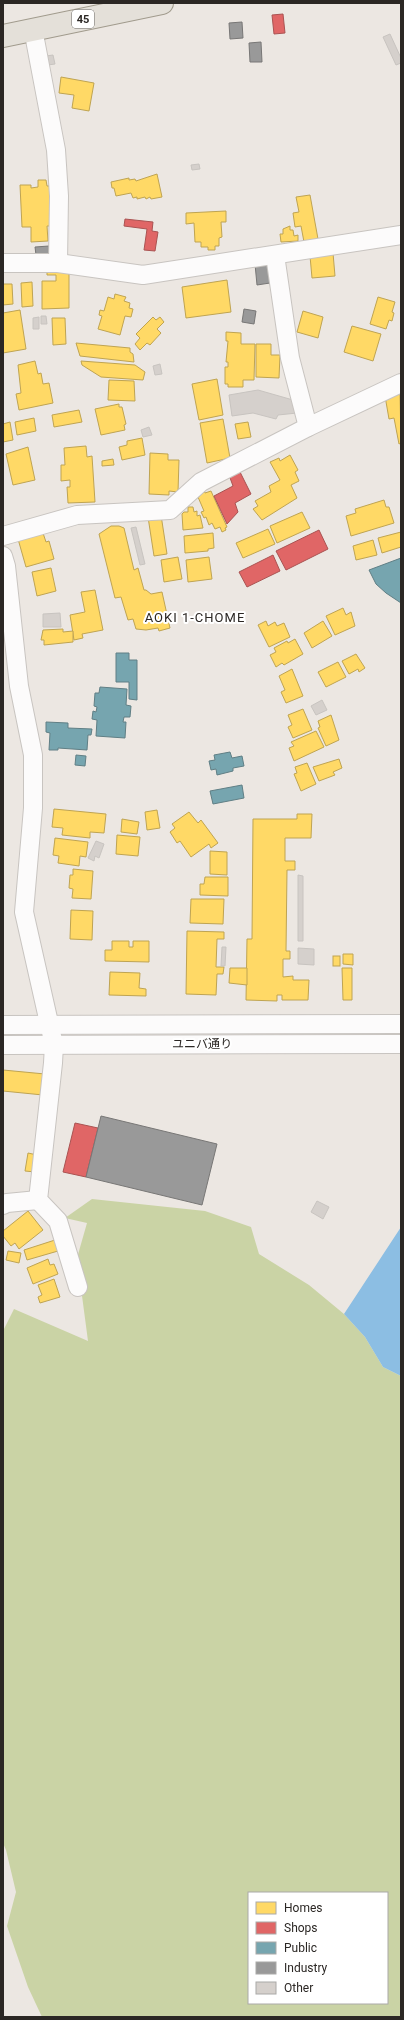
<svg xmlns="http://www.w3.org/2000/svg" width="404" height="2020" viewBox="0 0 404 2020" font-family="Roboto,'Noto Sans JP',sans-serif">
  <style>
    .green { fill: #cad3a5; fill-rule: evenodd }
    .water { fill: #8cbee3 }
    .homes { fill: #ffd966; stroke: #bfa452 }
    .shops { fill: #e06666; stroke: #aa5352 }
    .public { fill: #76a5af; stroke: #607f85 }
    .industry { fill: #999; stroke: #787776 }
    .building { fill: #d5d0cc; stroke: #c8c4c0 }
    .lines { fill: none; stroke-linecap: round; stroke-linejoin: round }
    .minor-casing { stroke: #c8c4c0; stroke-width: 20 }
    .major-casing { stroke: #a19b8d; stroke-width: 24 }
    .minor { stroke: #fcfbfb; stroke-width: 18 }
    .major { stroke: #e4e0d9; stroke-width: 22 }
    .labels { text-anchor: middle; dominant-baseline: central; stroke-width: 4; stroke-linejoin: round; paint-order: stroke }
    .shield { fill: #fff; stroke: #6b6866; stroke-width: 1 }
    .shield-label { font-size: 11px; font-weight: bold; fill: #2b2724 }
    .street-label { font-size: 12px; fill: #2b2724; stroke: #fff }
    .neighbourhood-label { font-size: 13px; letter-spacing: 1px; fill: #2b2724; stroke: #fff }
  </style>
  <rect width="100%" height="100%" fill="#ece7e2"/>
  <path class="green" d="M92,1199L205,1211L251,1227L259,1254L309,1285L344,1314L365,1337L383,1367L401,1376V2017H42L28,1987L7,1926L16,1892L6,1850L3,1843V1331L14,1309L88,1341L77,1258L87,1223L65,1218ZM249,1893H387V2003H249Z"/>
  <polygon class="water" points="401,1227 401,1376 383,1367 365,1337 344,1314"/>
  <g class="homes">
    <polygon points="61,77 94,83 89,111 72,108 74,95 59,93"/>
    <polygon points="157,174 162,197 151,199 150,197 146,199 145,197 137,199 137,197 133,198 131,193 116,196 114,188 112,188 111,182 129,178 129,180 135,179 136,181"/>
    <polygon points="38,180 46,180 47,186 51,186 52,226 47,226 48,241 31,242 31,227 22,227 20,185 31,185 31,188 38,187"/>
    <polygon points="310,195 318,239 304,242 301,226 295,227 293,213 299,212 296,197"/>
    <polygon points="226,211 226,222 221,222 222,237 219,238 219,246 215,246 215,250 208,250 208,247 201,247 201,242 195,242 194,223 186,224 186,213"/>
    <polygon points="290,226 290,230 293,230 294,236 298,235 298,241 281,242 280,234 283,234 283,229"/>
    <polygon points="333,253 335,276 312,278 310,256"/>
    <polygon points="47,268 69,268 69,308 42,309 42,281 56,281 56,275 47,275"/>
    <polygon points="227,280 231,312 186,318 182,287"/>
    <polygon points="32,282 33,306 22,307 21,283"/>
    <polygon points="3,284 12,284 13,304 3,305"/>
    <polygon points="115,294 126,297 124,301 130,303 129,308 133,309 131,317 125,316 120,335 98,329 102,316 99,315 100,310 104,311 108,297 114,299"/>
    <polygon points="378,297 395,302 392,312 394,313 392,321 389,320 386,329 370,324"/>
    <polygon points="20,310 26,349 3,353 3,313"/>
    <polygon points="303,311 323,317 318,338 297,332"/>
    <polygon points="153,317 156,320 160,317 164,322 157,329 161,333 150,345 147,343 140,350 135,344 140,338 136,334"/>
    <polygon points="52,318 65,318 66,344 53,345"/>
    <polygon points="352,326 381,334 373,361 344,352"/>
    <polygon points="226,332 241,333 241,344 255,344 254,380 243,380 243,387 228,387 228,384 225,384 225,367 228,367 228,362 226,362 228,341 226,341"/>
    <polygon points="76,343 130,348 130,352 133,354 134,362 80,356"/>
    <polygon points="256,344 271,344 271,355 280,355 279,378 256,377"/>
    <polygon points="35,361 38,374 41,373 43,384 49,383 53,403 19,410 16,394 21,393 18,365"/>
    <polygon points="81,361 135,365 145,372 143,380 101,377 82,365"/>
    <polygon points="217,379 223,415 199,420 192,384"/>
    <polygon points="109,380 134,381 135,401 108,400"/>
    <polygon points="400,394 401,443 399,444 394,418 389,419 385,396"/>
    <polygon points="119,404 119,407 122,407 126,424 124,425 125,430 101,435 95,409"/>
    <polygon points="79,410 82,422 54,427 52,415"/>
    <polygon points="34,418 36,431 17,435 15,422"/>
    <polygon points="223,419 230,458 207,463 200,423"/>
    <polygon points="10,422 13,440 3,442 3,424"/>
    <polygon points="248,422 251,437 238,439 235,424"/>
    <polygon points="142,438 145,455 122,460 119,447 127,445 127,441"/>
    <polygon points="86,446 87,457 92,456 95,502 68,503 67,487 70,487 70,480 61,481 61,465 65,465 64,448"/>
    <polygon points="28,447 35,480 13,485 6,454"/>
    <polygon points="150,453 168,454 168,460 179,460 178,492 169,491 169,495 149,494"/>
    <polygon points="290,455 298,470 295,472 299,481 291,485 297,498 262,520 253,509 258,506 255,501 271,492 269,486 280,480 270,462 279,458 280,461"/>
    <polygon points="113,459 114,465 102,466 102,461"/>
    <polygon points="204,490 205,493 211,491 227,527 225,528 226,530 222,532 220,527 215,529 212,523 209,525 206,517 204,518 201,512 204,511 198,497 200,496 198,493"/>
    <polygon points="384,500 386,507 389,507 394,523 351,536 346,516 356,513 355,509"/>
    <polygon points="188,507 193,507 194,512 197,511 197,516 200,515 203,528 183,530 182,514 184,512 188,512"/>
    <polygon points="302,512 310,528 277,543 270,526"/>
    <polygon points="161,515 167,554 154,556 148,517"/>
    <polygon points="111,526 119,526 124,528 134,570 138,568 144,590 146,590 151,594 162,592 170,628 159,631 158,628 146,630 136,629 133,619 128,620 121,597 115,598 99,534"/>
    <polygon points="268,529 275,544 243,558 236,543"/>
    <polygon points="401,532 401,547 382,553 378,538"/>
    <polygon points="43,533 46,542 49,541 54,559 26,567 18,539"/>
    <polygon points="213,533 214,548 208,549 208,551 185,553 184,536"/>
    <polygon points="373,540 377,555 356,560 353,546"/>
    <polygon points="178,557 182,579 164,582 161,560"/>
    <polygon points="209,557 212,579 188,582 186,560"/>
    <polygon points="51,568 56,591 37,596 32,572"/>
    <polygon points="95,590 103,630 82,634 83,638 74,640 70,615 85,612 81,592"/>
    <polygon points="343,608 346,615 351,612 355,626 335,635 326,616"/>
    <polygon points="266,621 268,626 275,622 277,626 284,623 290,637 269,647 258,625"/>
    <polygon points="323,621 332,636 312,648 304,633"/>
    <polygon points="63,629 63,632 73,631 73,642 44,645 44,640 41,640 43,630"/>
    <polygon points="295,639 303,654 284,665 282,663 276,667 270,655 276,652 274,648 287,641 288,643"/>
    <polygon points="356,654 365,668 359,672 358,669 349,674 342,661"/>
    <polygon points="338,662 346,677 326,687 318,672"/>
    <polygon points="292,669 303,696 286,703 281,692 285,690 279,676"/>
    <polygon points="303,709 312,730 293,738 288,727 292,725 288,715"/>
    <polygon points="331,715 339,740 326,746 318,728 320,727 318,721"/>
    <polygon points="316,731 324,747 294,761 289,748 294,746 291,742"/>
    <polygon points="339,759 342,768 333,772 335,775 319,781 313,767"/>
    <polygon points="307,763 316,784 301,791 294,774 297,773 295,767"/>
    <polygon points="54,809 106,814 104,833 90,832 90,838 62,835 63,828 52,827"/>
    <polygon points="157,810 160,828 147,830 145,812"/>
    <polygon points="189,812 198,823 201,820 218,843 211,848 209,844 191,857 180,841 177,843 170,832 175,828 172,824"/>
    <polygon points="297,814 312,814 311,838 285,838 285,861 295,861 295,870 287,870 286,951 290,951 290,959 283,959 283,977 293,976 293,980 309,980 308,1000 282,1000 282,995 277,995 277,1001 246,1000 247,939 252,939 253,819 297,819"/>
    <polygon points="122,819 139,822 137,834 121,832"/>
    <polygon points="117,835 140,837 138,856 116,854"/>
    <polygon points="55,838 88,842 86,857 80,856 79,866 58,863 59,856 53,855"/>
    <polygon points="210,851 227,852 227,875 210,874"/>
    <polygon points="73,869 93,871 91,899 72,898 73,889 69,888 70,875 73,875"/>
    <polygon points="205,877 228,877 228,896 200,895 200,884 204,884"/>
    <polygon points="191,899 224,899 223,924 190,923"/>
    <polygon points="71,910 93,911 92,940 70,939"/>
    <polygon points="187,931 224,932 224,939 217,939 216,967 224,967 223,974 217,974 216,995 186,994"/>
    <polygon points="112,941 129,941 129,947 133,947 133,941 149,941 149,962 105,961 105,950 112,950"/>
    <polygon points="343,954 353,954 353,965 343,964"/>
    <rect x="333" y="956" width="7" height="10"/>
    <polygon points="230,968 247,968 247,985 229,983"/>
    <polygon points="342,968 352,968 352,1000 343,1000"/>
    <polygon points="110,972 140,973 139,988 146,989 146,996 109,995"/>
    <polygon points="3,1070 45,1074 43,1095 3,1091"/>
    <polygon points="28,1153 37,1155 35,1172 25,1171"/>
    <polygon points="28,1211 43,1230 19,1249 15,1243 11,1246 3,1236 3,1231"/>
    <polygon points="55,1240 58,1251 27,1260 24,1250"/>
    <polygon points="8,1251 21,1253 19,1263 6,1260"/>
    <polygon points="48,1259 50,1265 54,1264 58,1274 33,1284 27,1268"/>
    <polygon points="54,1279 60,1297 40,1303 38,1297 42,1295 38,1285"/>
  </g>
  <g class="shops">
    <polygon points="283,14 285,33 274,34 272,15"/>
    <polygon points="125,219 153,222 152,231 158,232 155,251 144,250 147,229 124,226"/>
    <polygon points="239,470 251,494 235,503 238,512 227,524 214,496 233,486 229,475"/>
    <polygon points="319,530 328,549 286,570 276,551"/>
    <polygon points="273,555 280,571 247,587 239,572"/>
    <polygon points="75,1123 98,1128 86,1177 63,1172"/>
  </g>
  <g class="public">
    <polygon points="401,558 401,603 386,593 376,584 369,570"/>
    <polygon points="116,653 129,653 129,660 137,660 137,700 129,699 129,682 116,682"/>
    <polygon points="100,687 127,689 126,705 131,706 130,717 124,717 123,722 126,722 125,738 96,736 97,720 92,719 93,711 96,712 97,707 94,706 95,693 99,693"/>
    <polygon points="46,722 68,723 68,728 92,729 91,735 88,735 87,750 58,748 58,750 49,750 50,733 46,732"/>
    <polygon points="230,752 232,758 242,756 244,766 233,768 233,771 217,775 216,769 211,770 209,761 215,760 214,755"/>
    <polygon points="76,755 86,756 85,766 75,765"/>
    <polygon points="242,785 244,798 213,804 210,791"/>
  </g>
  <g class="industry">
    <polygon points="242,22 243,38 230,39 229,23"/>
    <polygon points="261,42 262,62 250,62 249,43"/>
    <polygon points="49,246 50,254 36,255 35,247"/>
    <polygon points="268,263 270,283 257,285 255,264"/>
    <polygon points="244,309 256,311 254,324 242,322"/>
    <polygon points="101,1116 217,1144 202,1205 86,1177"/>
  </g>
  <g class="building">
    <polygon points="390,34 401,58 401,63 396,65 383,37"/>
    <polygon points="53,55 55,64 48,65 46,56"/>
    <polygon points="199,164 200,169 192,170 191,165"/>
    <polygon points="41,316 46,316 47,324 41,324"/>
    <polygon points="39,317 39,329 33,329 33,318"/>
    <polygon points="160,364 162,374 155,375 153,366"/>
    <polygon points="258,390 293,400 297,413 278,415 276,419 253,413 232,416 229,395"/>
    <polygon points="149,427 152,435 143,437 141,430"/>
    <polygon points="136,527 145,564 140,565 131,528"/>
    <polygon points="60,613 61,627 43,627 43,614"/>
    <polygon points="322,700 327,710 316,715 311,706"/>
    <polygon points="96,841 104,844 99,858 95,856 94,861 88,858"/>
    <polygon points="298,875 303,876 303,941 298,941"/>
    <polygon points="222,947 226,947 225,966 221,966"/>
    <polygon points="298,948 314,949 314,965 298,964"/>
    <polygon points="317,1201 329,1207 323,1219 311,1212"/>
  </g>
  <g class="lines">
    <defs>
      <g id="minor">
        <polyline points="33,29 56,150 59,196 58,263"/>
        <polyline points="275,255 290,358 308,427"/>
        <polyline points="3,263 58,263 143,275 401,235"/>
        <polyline points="3,536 77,515 170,510 201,482 308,427 401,383"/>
        <polyline points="3,556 6,566 19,686 33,755 33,808 24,912 54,1045 53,1063 38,1200 58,1221 78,1287"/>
        <polyline points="3,1025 401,1024"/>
        <polyline points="3,1045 401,1044"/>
        <polyline points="3,1205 7,1203 38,1200"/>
      </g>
      <polyline id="major" points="3,36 162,3"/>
    </defs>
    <use href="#minor" class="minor-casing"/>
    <use href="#major" class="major-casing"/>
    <use href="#minor" class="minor"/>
    <use href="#major" class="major"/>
  </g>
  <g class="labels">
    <rect class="shield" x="72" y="10" width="22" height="18" rx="3"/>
    <g class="shield-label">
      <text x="83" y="19">45</text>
    </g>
    <g class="street-label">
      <text x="202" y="1044">ユニバ通り</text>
    </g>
    <g class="neighbourhood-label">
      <text x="195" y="617">AOKI 1-CHOME</text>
    </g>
  </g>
  <rect width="404" height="2020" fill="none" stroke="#2b2724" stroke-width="8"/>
  <rect x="248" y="1892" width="140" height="112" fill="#ffffff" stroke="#aaa9a7"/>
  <rect x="256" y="1902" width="20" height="12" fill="#ffd966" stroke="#aaa9a7"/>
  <text x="284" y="1912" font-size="12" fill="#2b2724">Homes</text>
  <rect x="256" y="1922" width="20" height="12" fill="#e06666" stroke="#aaa9a7"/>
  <text x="284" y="1932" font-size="12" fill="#2b2724">Shops</text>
  <rect x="256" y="1942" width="20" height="12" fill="#76a5af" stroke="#aaa9a7"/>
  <text x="284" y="1952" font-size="12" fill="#2b2724">Public</text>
  <rect x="256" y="1962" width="20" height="12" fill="#999999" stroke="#aaa9a7"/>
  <text x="284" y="1972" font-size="12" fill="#2b2724">Industry</text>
  <rect x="256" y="1982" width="20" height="12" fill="#d5d0cc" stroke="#aaa9a7"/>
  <text x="284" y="1992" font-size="12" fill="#2b2724">Other</text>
</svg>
